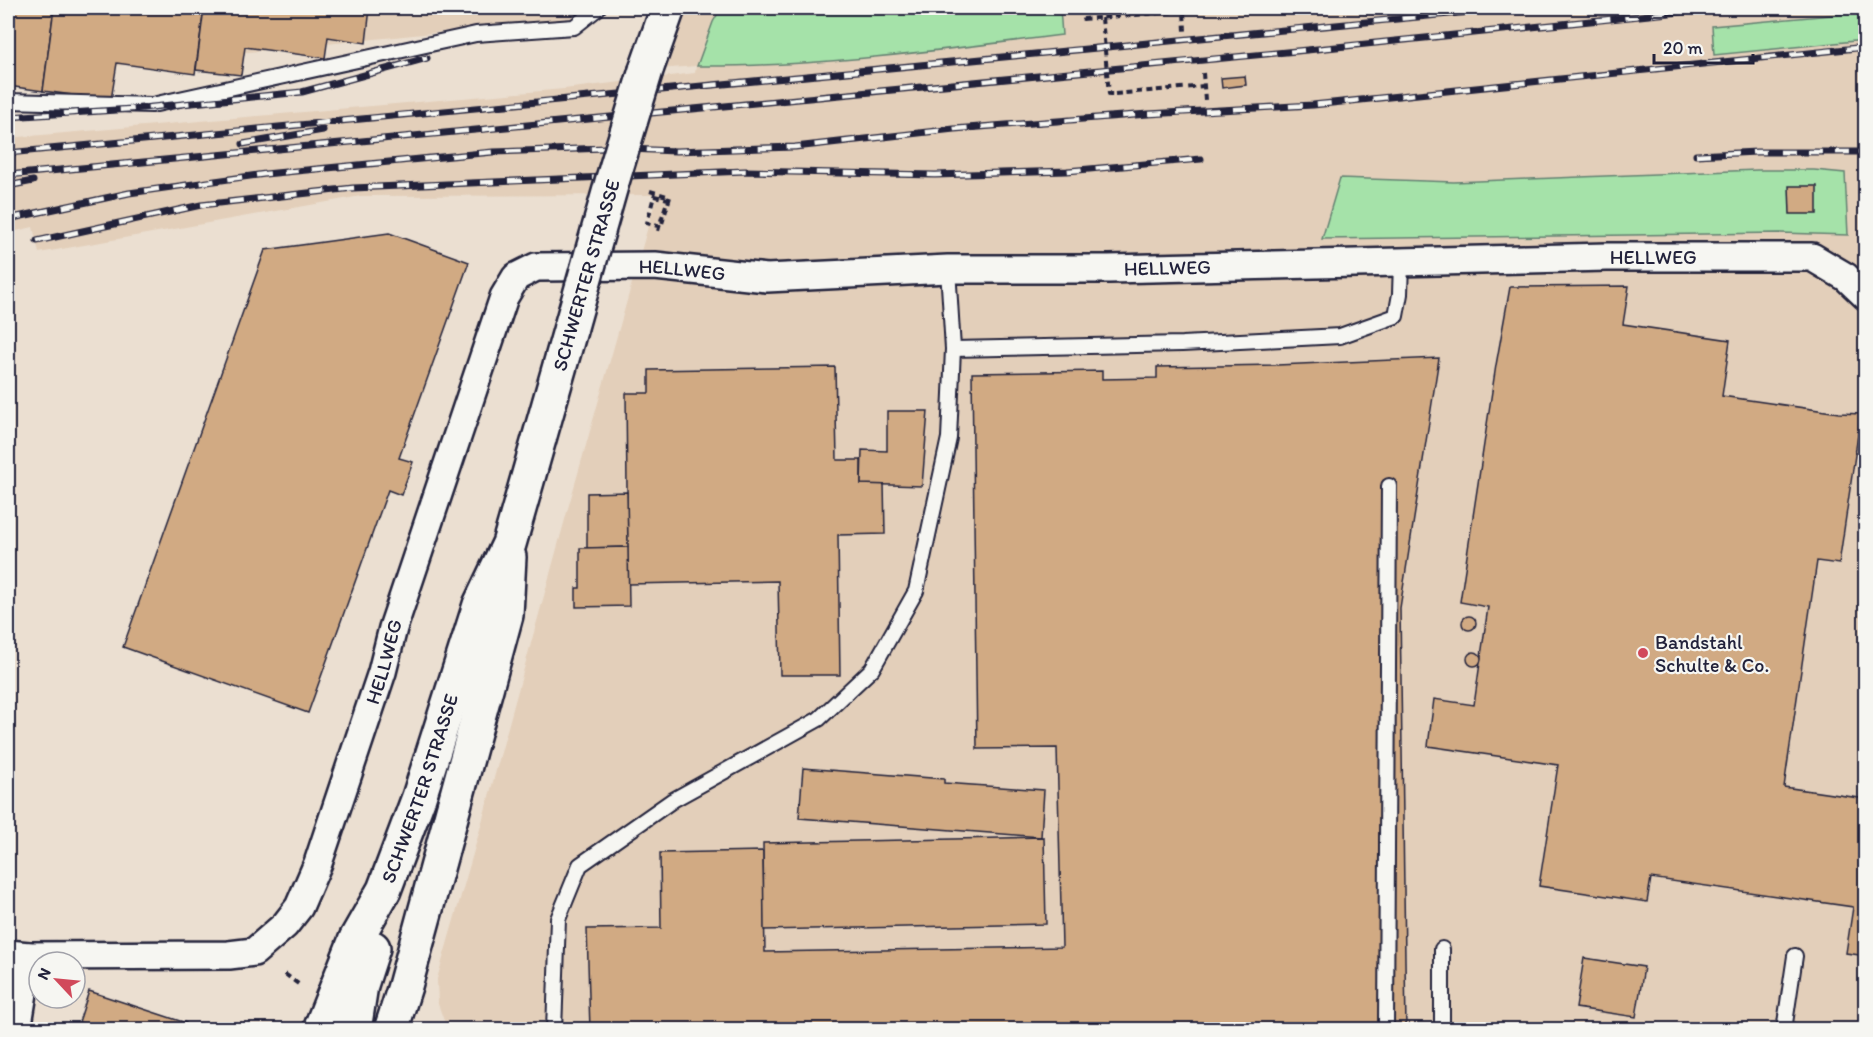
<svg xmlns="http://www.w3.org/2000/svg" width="1873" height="1037" viewBox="0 0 1873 1037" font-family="Itim,sans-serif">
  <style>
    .built { fill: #e3cfba }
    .green { fill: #a5e2a9; stroke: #648272; stroke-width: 1.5 }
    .building { fill: #d1aa83; stroke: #22223b; stroke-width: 1.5 }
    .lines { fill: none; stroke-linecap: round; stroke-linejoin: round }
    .lane-casing { stroke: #22223b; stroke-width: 18 }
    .street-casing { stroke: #22223b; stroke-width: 32 }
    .secondary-casing { stroke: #22223b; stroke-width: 38 }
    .path { stroke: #22223b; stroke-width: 4; stroke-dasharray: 6 4.5; stroke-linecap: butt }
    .lane { stroke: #f6f6f2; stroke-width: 14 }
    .street { stroke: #f6f6f2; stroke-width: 27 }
    .secondary { stroke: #f6f6f2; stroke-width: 33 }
    .rail-casing { stroke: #22223b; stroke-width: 7 }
    .rail { stroke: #f6f6f2; stroke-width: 4.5; stroke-dasharray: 14; stroke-linecap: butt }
    .secondary-bridge-casing { stroke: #22223b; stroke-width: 38; stroke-linecap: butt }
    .path-bridge { stroke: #22223b; stroke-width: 4; stroke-dasharray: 6 4.5; stroke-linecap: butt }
    .secondary-bridge { stroke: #f6f6f2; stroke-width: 33 }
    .poi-dot { fill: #d1495b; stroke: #f6f6f2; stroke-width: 2 }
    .labels { text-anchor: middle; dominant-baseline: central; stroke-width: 4.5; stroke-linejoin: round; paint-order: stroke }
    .street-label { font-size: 20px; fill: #22223b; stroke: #f6f6f2 }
    .poi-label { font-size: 20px; fill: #22223b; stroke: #f6f6f2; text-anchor: start }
  </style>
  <rect width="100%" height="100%" fill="#ebdfd1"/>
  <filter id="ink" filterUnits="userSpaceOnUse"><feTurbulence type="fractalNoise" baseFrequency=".0167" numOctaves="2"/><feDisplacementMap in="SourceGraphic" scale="12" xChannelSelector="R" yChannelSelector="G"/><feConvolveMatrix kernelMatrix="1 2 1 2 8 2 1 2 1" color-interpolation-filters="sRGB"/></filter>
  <g filter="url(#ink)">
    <g class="built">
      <polygon points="8,8 581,8 577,18 8,77"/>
      <polygon points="668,8 1865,8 1865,1029 447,1029 438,1004 437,979 477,840 567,512 657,195 361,196 39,253 33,227 8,233 8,138 564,89 695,73 696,66 646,70"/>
    </g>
    <g class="green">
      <path d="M721,8H1060L1062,35C941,50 819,67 697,66L713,22Z"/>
      <polygon points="1865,12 1865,40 1714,55 1712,26"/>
      <polygon points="1757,170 1814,170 1845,173 1848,235 1780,233 1322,239 1340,178 1454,182"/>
    </g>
    <g class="building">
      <polygon points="8,8 54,8 43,91 8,86"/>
      <polygon points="54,8 189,8 204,9 195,74 117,63 111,100 43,91"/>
      <polygon points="204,8 370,8 366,43 328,37 325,58 245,47 241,75 196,70"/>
      <polygon points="1245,76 1246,85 1222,88 1221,78"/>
      <polygon points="1789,186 1817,186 1817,214 1790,214"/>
      <polygon points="389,233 469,262 399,458 413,462 401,495 388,490 308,713 123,647 265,250"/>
      <polygon points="1629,286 1623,324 1730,340 1722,396 1839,413 1861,414 1839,564 1817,561 1784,787 1866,799 1866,956 1846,953 1853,907 1651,878 1647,902 1539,886 1558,765 1428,746 1434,699 1474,705 1488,607 1460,602 1496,365 1510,287"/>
      <polygon points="1439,358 1400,608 1406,1030 590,1030 587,929 661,928 660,853 763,851 765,952 1062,947 1057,748 977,749 972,373 1102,371 1102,379 1157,378 1157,367 1277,365"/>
      <polygon points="835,367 837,460 861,460 861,484 884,483 885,534 838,535 840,675 780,675 778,581 628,584 626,393 649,393 649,370"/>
      <polygon points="887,411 928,411 922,486 861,484 862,450 887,451"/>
      <polygon points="627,492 628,547 587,548 587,493"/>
      <polygon points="628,547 629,606 576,607 576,588 580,588 580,548"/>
      <circle cx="1469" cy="623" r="7"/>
      <circle cx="1474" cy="659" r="7"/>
      <polygon points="803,768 944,779 944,783 1044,790 1041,837 799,818"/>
      <polygon points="1044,837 1046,924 764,930 763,843"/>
      <polygon points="1584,958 1644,967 1636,1017 1576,1008"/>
      <polygon points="89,991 186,1023 183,1030 102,1030 79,1022"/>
    </g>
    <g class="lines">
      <defs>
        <g id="lane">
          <polyline points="8,101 152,105 476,34 574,27 598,8"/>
          <polyline points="953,349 1182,344 1340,336 1396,316 1400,294 1401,262"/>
          <polyline points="1442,949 1442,1030"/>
          <polyline points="554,1030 558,919 580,865 673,800 819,719 872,669 916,591 949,438 953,349 948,269"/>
          <polyline points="1386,1030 1389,486"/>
          <polyline points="1784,1030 1795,956"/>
        </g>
        <g id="street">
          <path id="s1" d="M8,954L29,956L229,955L254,952L285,925L299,907L318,863L382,672L393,628L504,297L516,277L536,267L655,266L767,278L948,269H1109L1607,257H1812L1846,277L1866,296"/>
          <polyline points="17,1030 29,956"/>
        </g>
        <g id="secondary">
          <polyline points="646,70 668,8"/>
          <path id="s2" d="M320,1030L356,939L384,890L419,797L480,605L509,544L571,327"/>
          <polyline points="354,1030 361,985 373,948"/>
          <polyline points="391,1030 405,986 506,615 509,557"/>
        </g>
      </defs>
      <use href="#lane" class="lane-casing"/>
      <use href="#street" class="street-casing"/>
      <use href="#secondary" class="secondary-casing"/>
      <g class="path">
        <polyline points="1082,8 1083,19 1184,11 1185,31"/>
        <polyline points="1203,73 1205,100"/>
        <polyline points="1115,94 1204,86"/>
        <path d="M650,191L670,197L661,227L647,223L654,196L668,199C664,211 660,223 657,235"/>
        <polyline points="285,974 301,986"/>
      </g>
      <use href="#lane" class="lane"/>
      <use href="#street" class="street"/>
      <use href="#secondary" class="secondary"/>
      <defs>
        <g id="rail">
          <polyline points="8,117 132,109 302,92 427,58"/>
          <polyline points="243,144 323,130"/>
          <polyline points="8,153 1511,8"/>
          <polyline points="1696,155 1757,152 1866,152"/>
          <polyline points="8,175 1307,50 1718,8"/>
          <polyline points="8,186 33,181"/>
          <polyline points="8,219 129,193 265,174 493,152 606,148 676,151 795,147 954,129 1148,114 1313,105 1866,47"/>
          <polyline points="37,241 201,205 353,188 745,171 935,175 1067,171 1201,159"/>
        </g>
      </defs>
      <use href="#rail" class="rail-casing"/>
      <use href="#rail" class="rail"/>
      <defs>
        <polyline id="secondary-bridge" points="571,327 612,182 646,70"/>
      </defs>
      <use href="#secondary-bridge" class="secondary-bridge-casing"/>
      <polyline class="path-bridge" points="1102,18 1109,94 1115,94"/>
      <use href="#secondary-bridge" class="secondary-bridge"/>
    </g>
  </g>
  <circle class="poi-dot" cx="1643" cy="653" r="6"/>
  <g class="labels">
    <g class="street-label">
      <text stroke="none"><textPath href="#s1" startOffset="2118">HELLWEG</textPath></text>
      <text stroke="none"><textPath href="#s1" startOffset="1632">HELLWEG</textPath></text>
      <text stroke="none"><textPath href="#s1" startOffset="1146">HELLWEG</textPath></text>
      <text transform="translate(586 275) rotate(-74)">SCHWERTER STRASSE</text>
      <text stroke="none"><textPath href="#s1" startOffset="570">HELLWEG</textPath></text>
      <text stroke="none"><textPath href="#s2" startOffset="262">SCHWERTER STRASSE</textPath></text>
    </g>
    <g class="poi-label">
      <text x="1655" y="642">Bandstahl<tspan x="1655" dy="23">Schulte &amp; Co.</tspan></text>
    </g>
  </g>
  <rect width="1873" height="1037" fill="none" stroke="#f6f6f2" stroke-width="30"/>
  <rect x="15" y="15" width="1843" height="1007" fill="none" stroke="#22223b" stroke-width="2" filter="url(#ink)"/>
  <g transform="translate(57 980) rotate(296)"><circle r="28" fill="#f6f6f2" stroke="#a1a1a9" stroke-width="1.5"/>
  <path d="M0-4.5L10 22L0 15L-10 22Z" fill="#d1495b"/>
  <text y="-9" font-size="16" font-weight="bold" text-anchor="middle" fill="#22223b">N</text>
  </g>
  <path d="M1654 54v9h99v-9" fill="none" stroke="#22223b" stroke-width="3"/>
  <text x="1663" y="54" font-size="18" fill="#22223b" stroke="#f6f6f2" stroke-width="4.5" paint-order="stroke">20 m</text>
</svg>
